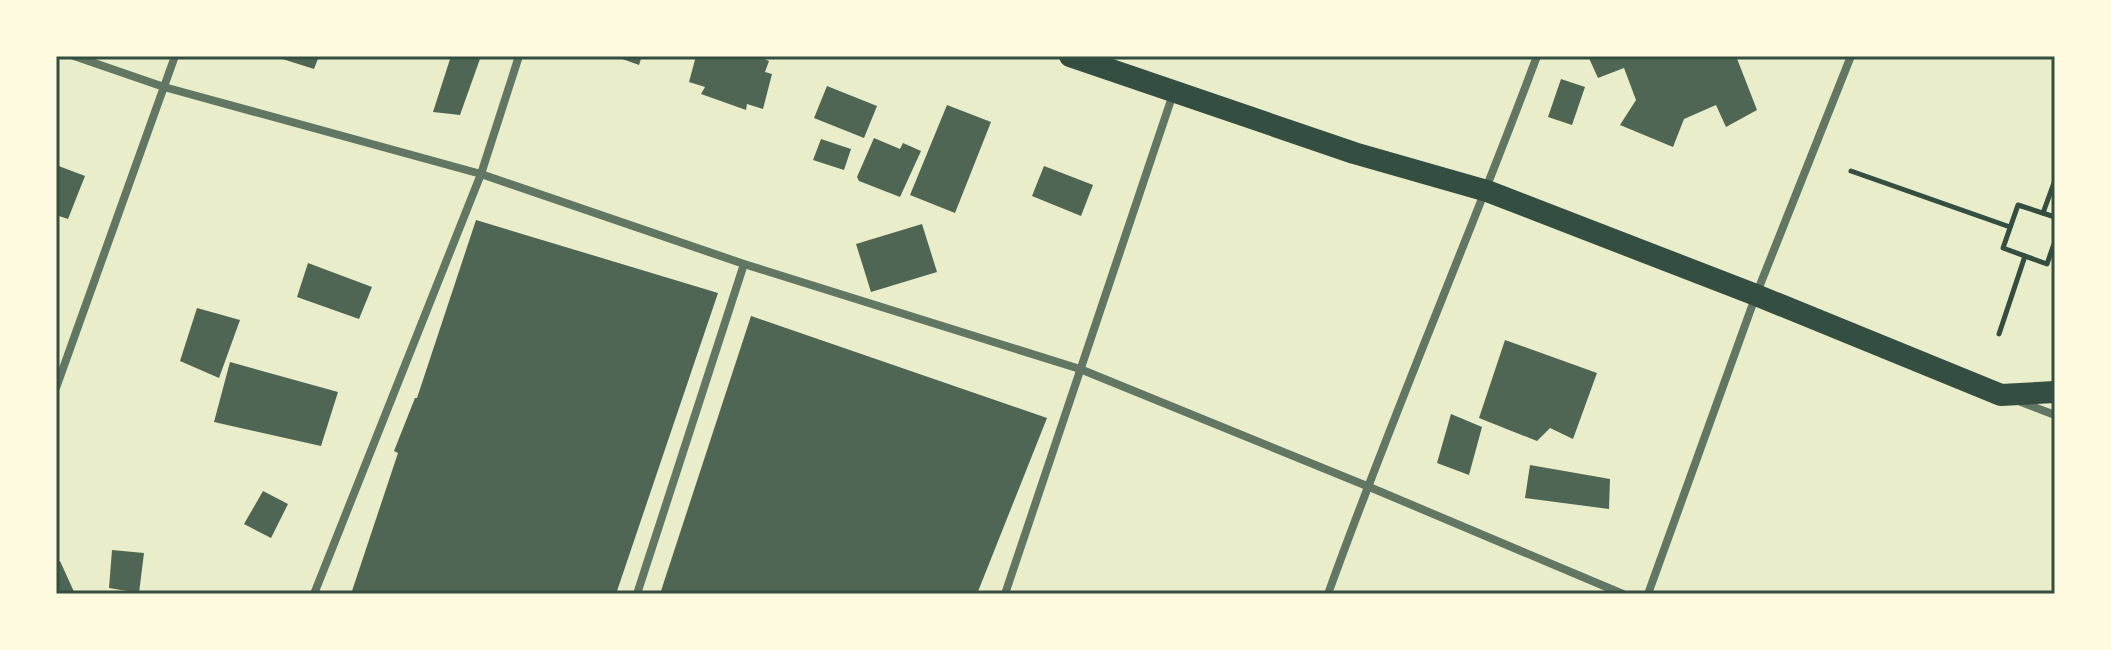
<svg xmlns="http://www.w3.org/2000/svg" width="2111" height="650" viewBox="0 0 2111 650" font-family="'Titillium Web',sans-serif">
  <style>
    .building { fill: #4f6655 }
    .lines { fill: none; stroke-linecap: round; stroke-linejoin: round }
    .path { stroke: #344e41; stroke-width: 5 }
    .minor { stroke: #617663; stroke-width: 8 }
    .trunk { stroke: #344e41; stroke-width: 22 }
    .neatline { fill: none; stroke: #344e41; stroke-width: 3 }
  </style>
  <rect width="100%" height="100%" fill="#e9edc9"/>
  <g class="building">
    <polygon points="273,56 319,56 314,69"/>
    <polygon points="451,56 481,56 460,115 433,112"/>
    <polygon points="614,56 642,56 639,65"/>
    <polygon points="696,56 757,56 769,61 765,72 772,74 763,109 747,104 746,110 701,94 705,87 689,82"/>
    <polygon points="1588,56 1736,56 1757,110 1726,127 1716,105 1684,119 1673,147 1620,125 1636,100 1624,68 1598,78"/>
    <polygon points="1561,79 1585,87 1572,125 1548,117"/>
    <polygon points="827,86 877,106 864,138 814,118"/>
    <polygon points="947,105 991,122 955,213 910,195"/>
    <polygon points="874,138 900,149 903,143 921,151 900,197 859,181 857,177"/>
    <polygon points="821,139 851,149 844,170 813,160"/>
    <polygon points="56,165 85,176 68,219 56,215"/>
    <polygon points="1044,166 1093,185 1081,216 1032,196"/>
    <polygon points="476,220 718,293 616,594 351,594 398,453 394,451 415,398 417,398"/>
    <polygon points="922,224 937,272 871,292 856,244"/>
    <polygon points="308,263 372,287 359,319 297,297"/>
    <polygon points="197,308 240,320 219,378 180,361"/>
    <polygon points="751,316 1047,418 977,594 660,594"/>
    <polygon points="1505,340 1597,373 1573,439 1550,428 1537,441 1479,418"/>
    <polygon points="230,362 338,392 321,446 214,422"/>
    <polygon points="1451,414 1482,427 1469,475 1437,463"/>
    <polygon points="1530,465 1610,479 1609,509 1525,498"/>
    <polygon points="263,491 288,504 271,538 244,524"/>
    <polygon points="112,550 144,553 139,593 109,588"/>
    <polygon points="60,561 75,594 56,594 56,563"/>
  </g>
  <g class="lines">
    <g class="path">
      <polyline points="1851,171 2010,227"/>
      <polyline points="2043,213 2055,180"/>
      <polyline points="2055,217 2018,205 2003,248 2047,264 2055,241"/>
      <polyline points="1999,334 2025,256"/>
    </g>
    <g class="minor">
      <polyline points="74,56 164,87 481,174 744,264 1080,369 1367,486 1623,594"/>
      <polyline points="56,388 175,56"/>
      <polyline points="2021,402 2055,415"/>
      <polyline points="314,594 481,174 519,56"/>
      <polyline points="637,594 744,264"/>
      <polyline points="1005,594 1173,94"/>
      <path d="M1328,594C1393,413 1470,236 1537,56"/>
      <polyline points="1648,594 1756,295 1851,56"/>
    </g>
    <polyline class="trunk" points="1070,56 1354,153 1487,191 1756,295 2001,395 2055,392"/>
  </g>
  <rect width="2111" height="650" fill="none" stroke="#fefae0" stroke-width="116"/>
  <rect x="58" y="58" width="1995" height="534" class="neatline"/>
</svg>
